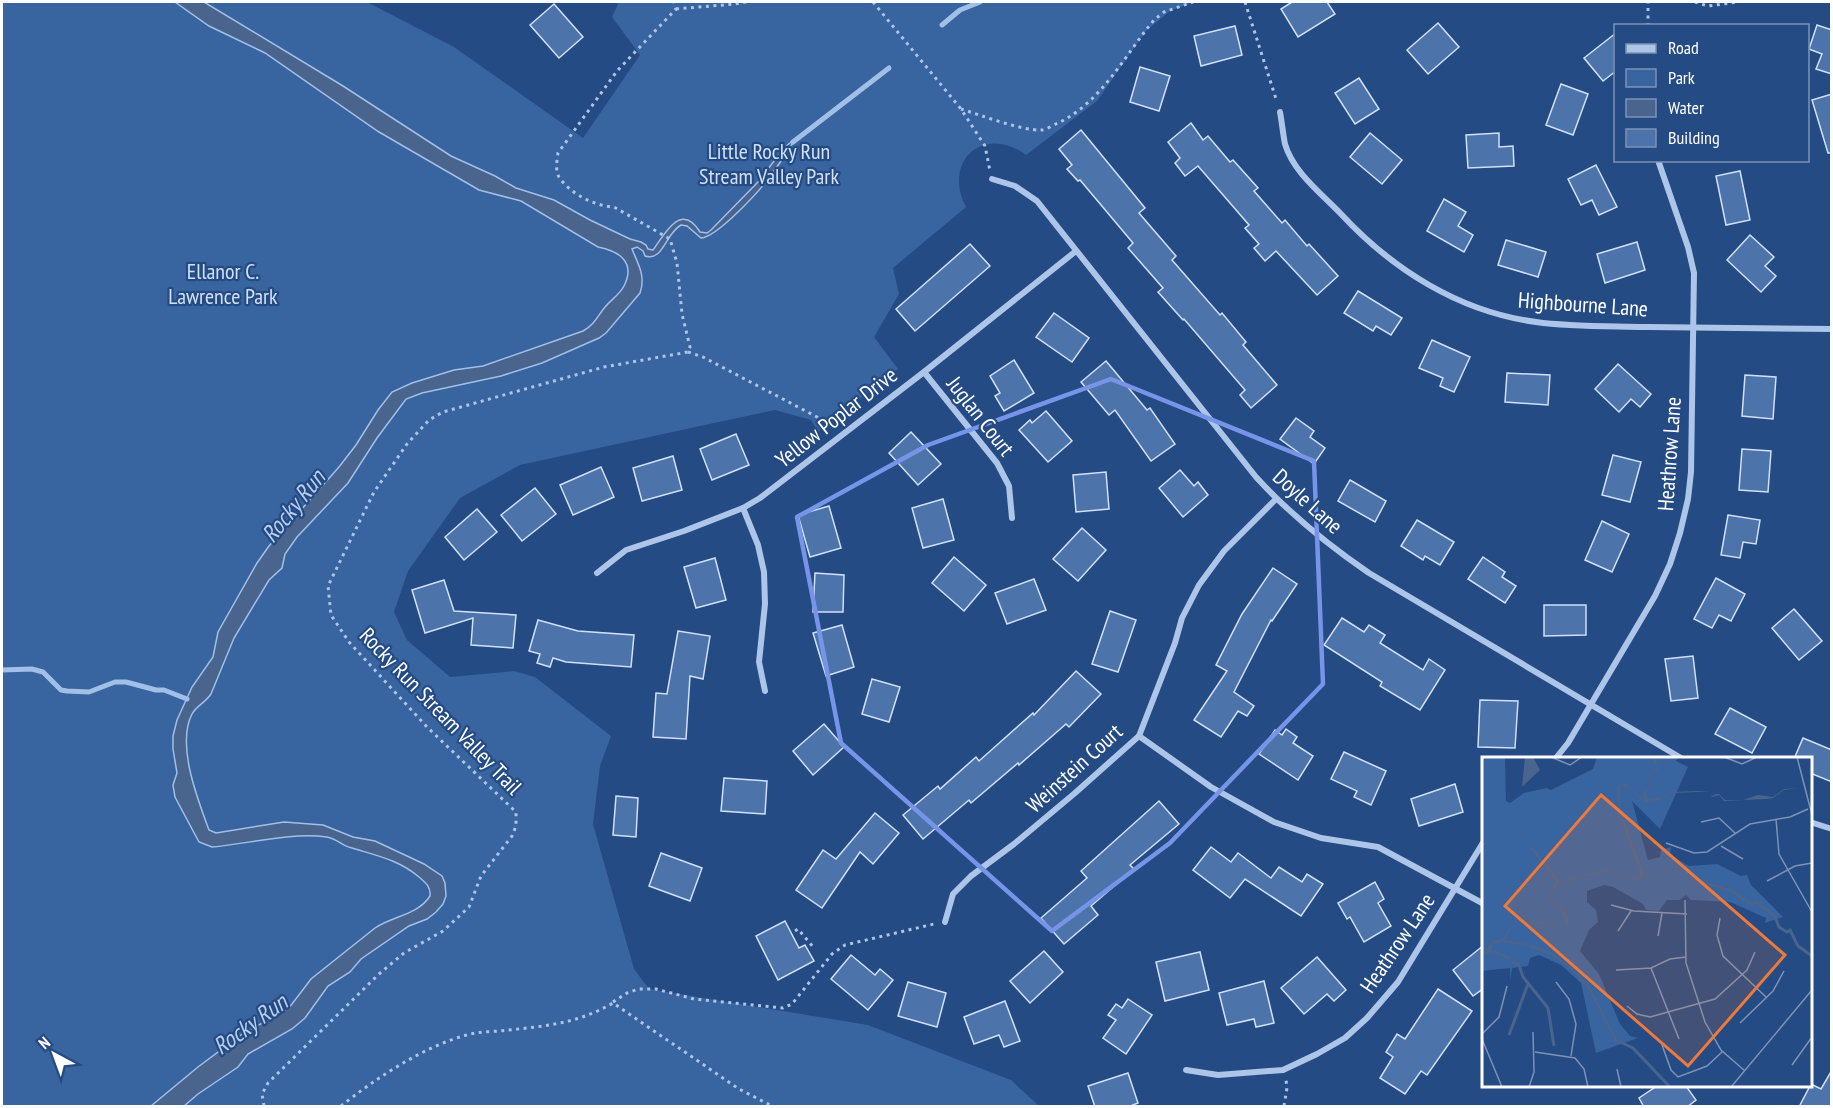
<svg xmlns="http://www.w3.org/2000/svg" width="1833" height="1108" viewBox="0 0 1833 1108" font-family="'PT Sans Narrow',sans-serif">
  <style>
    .green { fill: #3864a0 }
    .water { fill: #49648d; stroke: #a1c0e8; stroke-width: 1.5 }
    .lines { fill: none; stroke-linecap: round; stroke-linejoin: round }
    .stream { stroke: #a1c0e8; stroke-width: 5 }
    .building { fill: #4c74ab; stroke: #d0e0f6; stroke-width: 1.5 }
    .path { stroke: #acc5e8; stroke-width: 3; stroke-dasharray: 3 4.5; stroke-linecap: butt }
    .street { stroke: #acc5e8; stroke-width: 6 }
    .marked { fill: none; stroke: #7795e8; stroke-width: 4.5; stroke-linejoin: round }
    .labels { text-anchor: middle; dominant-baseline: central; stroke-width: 4.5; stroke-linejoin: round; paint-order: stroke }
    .park-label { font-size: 22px; fill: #d0e0f6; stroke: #244b83 }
    .street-label { font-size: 22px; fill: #fff; stroke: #244b83 }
    .water-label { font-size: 24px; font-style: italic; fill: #b8cfef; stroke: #244b83 }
    .inset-river { fill: none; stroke: #49648d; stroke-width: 3 }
    .inset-road { fill: none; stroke: #7c93b5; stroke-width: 1.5 }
    .view { fill: #ed7a3d; fill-opacity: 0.15; stroke: #ed7a3d; stroke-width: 3 }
    .inset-edge { fill: none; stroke: #fff; stroke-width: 3 }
  </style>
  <rect width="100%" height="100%" fill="#244b83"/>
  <path class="green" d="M2,2H367L454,47L583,138L640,55L612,17L619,2H1194L1170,11L1146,31L1097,101L1026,155C984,124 942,161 966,207L893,268L899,294L874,337L898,369L818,432L811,420L775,410L520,465L460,498L408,571L394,612L407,640L450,677L514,671L535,677L611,736L600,766L593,824L634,969L649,989L868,1025L1011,1080L1039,1106H2Z"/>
  <path class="water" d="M175,2H204L343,86L451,156L495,176L516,188L554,200L590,220L630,239L641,242L646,245L648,249L653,250C666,232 681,202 700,232L707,233L711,230L758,182L784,148L797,137C788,150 780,164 770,176C760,191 717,237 701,238L687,226L681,225C665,234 663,262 645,256L643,251L637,247L632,249C638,264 646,276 640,293L606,333L599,338L542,363L501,376L422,393L406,399L377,438L348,483L297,537L285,554L282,568L269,580L234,638L211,694C205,703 196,706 192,714C176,745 198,800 209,830L216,833L284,822L323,825L353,837L375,841L424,864L442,876L445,883L446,896L443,904L436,912L427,919L409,926L361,959L350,972L328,986L305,1018L292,1029L248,1054L238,1067L198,1094L184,1106H151L198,1067L241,1035L289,1008L311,979L375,928C392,916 418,915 430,896C431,887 426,883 419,877C399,860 378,856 352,848C343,846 337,839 327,837C289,832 249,844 212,847L199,842L175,797L173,785L177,773L173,749V736L177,720L192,687L213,657L218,632L257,563L269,546L339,467L356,445L378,410L392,392L412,383L454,370L483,366L583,331C594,325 597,317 605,307C611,300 620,294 624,286C636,262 619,251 598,247L521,201L479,190L379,132L265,53L209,26Z"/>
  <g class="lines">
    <g class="stream">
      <polyline points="942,25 960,10 980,2"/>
      <polyline points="793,142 889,68"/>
      <polyline points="2,670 32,669 43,672 61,690 67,691 89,692 115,682 126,682 156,690 164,690 187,699"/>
    </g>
  </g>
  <g class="building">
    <polygon points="1292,2 1327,2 1335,14 1298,37 1281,9"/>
    <polygon points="554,4 583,37 559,58 530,25"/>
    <polygon points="1438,23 1459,47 1428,74 1407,50"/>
    <polygon points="1817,25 1832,30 1832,74 1816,69 1822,54 1809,49"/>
    <polygon points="1235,26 1242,55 1201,66 1194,36"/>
    <polygon points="1616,33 1616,71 1603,81 1584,58"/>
    <polygon points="1140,67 1170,76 1159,111 1130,102"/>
    <polygon points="1359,78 1379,109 1355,124 1335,93"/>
    <polygon points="1561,84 1588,94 1573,135 1546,125"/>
    <polygon points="1832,94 1832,153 1828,153 1812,100"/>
    <polygon points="1191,123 1203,140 1208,136 1230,162 1233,160 1258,188 1254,191 1282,223 1285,220 1307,246 1309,244 1338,276 1317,295 1276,251 1265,261 1254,248 1259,244 1245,228 1249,225 1198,166 1185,176 1175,163 1180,158 1168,142"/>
    <polygon points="1081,130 1145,208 1139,213 1176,256 1172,260 1220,315 1222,313 1246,342 1243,345 1277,385 1251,408 1240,395 1245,390 1184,319 1183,320 1158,292 1163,288 1128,248 1133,243 1080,180 1078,181 1067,169 1072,165 1059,149"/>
    <polygon points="1370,133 1402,160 1382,184 1350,157"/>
    <polygon points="1499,133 1499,147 1513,146 1514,166 1468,168 1466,135"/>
    <polygon points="1596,165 1617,207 1599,215 1592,200 1581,205 1568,179"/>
    <polygon points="1740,171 1750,220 1726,225 1716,176"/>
    <polygon points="1444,199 1466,212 1458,226 1473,235 1464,252 1427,231"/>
    <polygon points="1750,235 1774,257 1765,266 1776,276 1761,292 1727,260"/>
    <polygon points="1506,240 1546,252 1538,277 1498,265"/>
    <polygon points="1637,242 1645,270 1605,283 1597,254"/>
    <polygon points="970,244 990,266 915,331 896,309"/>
    <polygon points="1358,291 1402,318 1391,335 1376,326 1373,331 1344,313"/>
    <polygon points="1054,313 1089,338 1072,362 1036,337"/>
    <polygon points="1432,340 1470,357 1454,392 1440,386 1443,378 1419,368"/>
    <polygon points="1014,360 1034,393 1004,411 995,396 1000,393 990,376"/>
    <polygon points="1106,361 1147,410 1150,408 1175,444 1151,461 1115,410 1109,415 1081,382"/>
    <polygon points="1618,364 1651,394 1640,407 1631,399 1619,412 1595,389"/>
    <polygon points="1507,373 1550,375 1548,405 1505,402"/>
    <polygon points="1745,375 1776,377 1773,419 1742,416"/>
    <polygon points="1046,411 1072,441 1048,462 1019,430 1030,420 1032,423"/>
    <polygon points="1296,418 1314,431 1310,437 1325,448 1314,464 1280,439"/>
    <polygon points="911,432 941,464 918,485 889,453"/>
    <polygon points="736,434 749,465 712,480 700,449"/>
    <polygon points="1742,449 1771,451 1768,492 1739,490"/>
    <polygon points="1613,455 1641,462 1630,502 1602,495"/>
    <polygon points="673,456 682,490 642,501 633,468"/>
    <polygon points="601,467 614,497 573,515 560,485"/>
    <polygon points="1180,470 1194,486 1198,482 1208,495 1183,517 1159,488"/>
    <polygon points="1106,472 1109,509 1076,512 1073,475"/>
    <polygon points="1350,480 1386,501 1375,522 1338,501"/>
    <polygon points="535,488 556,514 522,541 501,515"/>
    <polygon points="943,499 954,540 923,548 912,508"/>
    <polygon points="829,506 841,548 810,557 798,515"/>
    <polygon points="477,509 497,532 464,560 445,537"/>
    <polygon points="1728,515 1760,520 1756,544 1743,542 1740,558 1721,555"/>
    <polygon points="1417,520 1454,542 1440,565 1425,556 1423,560 1401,546"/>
    <polygon points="1602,521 1629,534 1612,572 1585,560"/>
    <polygon points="1082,528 1106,550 1078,581 1053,559"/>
    <polygon points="954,557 986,585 964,611 932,583"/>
    <polygon points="1483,557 1505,572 1502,577 1516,586 1505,603 1468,579"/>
    <polygon points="715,558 726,600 696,608 684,567"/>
    <polygon points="1273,568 1297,584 1272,621 1271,620 1234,692 1254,706 1247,716 1238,711 1221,737 1194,720 1227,671 1216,665 1242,614"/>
    <polygon points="815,573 844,575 843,612 813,612"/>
    <polygon points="1716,578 1745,594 1731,621 1719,615 1712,628 1694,619"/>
    <polygon points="1034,579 1046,610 1007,624 995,593"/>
    <polygon points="444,580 454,611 516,615 513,648 471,645 473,618 425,633 412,590"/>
    <polygon points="1544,605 1586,605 1586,635 1544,636"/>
    <polygon points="1794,609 1822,641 1799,660 1772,628"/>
    <polygon points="1110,611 1136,620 1118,672 1092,664"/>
    <polygon points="1342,618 1364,632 1369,625 1385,635 1380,643 1423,670 1429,659 1445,670 1420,710 1380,686 1382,682 1324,645"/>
    <polygon points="538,620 578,631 634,635 631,667 566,662 553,658 550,667 537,663 540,654 529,651"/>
    <polygon points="842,625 854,667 826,676 813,633"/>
    <polygon points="678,631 710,636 703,679 690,676 686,739 653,737 656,693 667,694"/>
    <polygon points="1693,656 1698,698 1671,701 1665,659"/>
    <polygon points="1076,671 1101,694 1069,727 1066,724 1019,765 1018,763 971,803 969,800 923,839 903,815 938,786 940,789 976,757 979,761 1033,713 1034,715"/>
    <polygon points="872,679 900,687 889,722 862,714"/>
    <polygon points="1480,700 1518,701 1515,748 1478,747"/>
    <polygon points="1730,708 1766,727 1752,753 1715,734"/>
    <polygon points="824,724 844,747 813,775 793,751"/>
    <polygon points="1286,729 1297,737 1293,743 1313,756 1298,780 1259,754 1275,730 1282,735"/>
    <polygon points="1803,738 1832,750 1832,782 1810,773 1810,759 1794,759"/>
    <polygon points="1344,752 1386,771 1371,805 1354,797 1357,791 1331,779"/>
    <polygon points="724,778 767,781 765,814 721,811"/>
    <polygon points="1455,784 1463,812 1419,826 1411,799"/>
    <polygon points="616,796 638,798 636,837 613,835"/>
    <polygon points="1159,801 1179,824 1130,865 1134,869 1091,906 1098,915 1064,944 1041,918 1087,878 1081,871"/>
    <polygon points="875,813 899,833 873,864 860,852 822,908 796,890 823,850 836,859"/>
    <polygon points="1211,847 1231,862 1238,853 1271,878 1279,867 1302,882 1307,874 1323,884 1301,916 1245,879 1230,898 1193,870"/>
    <polygon points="661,853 702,868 690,901 649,886"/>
    <polygon points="1375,882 1384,899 1378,903 1391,926 1364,942 1350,917 1347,919 1338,903"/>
    <polygon points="785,921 799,948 805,945 814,961 778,980 756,936"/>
    <polygon points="1484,945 1484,988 1473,996 1453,970"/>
    <polygon points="1044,951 1063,972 1030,1003 1010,981"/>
    <polygon points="1200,952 1209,990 1165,1001 1156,962"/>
    <polygon points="851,955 875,975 880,969 893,980 868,1010 831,979"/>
    <polygon points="1317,957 1346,990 1334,1001 1327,994 1304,1014 1281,988"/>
    <polygon points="1264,981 1274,1023 1256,1027 1254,1019 1227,1025 1219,993"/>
    <polygon points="908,982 946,993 937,1027 898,1016"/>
    <polygon points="1438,989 1472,1011 1427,1075 1421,1071 1405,1094 1380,1078 1393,1057 1386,1052 1397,1034 1405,1039"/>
    <polygon points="1128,999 1152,1015 1126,1054 1103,1038 1116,1020 1108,1015 1116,1004 1122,1008"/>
    <polygon points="1005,1001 1020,1041 1004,1047 999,1035 974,1044 964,1017"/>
    <polygon points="1832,1070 1832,1107 1799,1107 1811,1084 1821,1089"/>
    <polygon points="1128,1073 1138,1103 1128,1107 1095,1107 1088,1086"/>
    <polygon points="1657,1086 1686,1086 1696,1100 1687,1107 1644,1107 1639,1098"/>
  </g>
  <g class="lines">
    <g class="path">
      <polyline points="873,2 961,109 985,146 990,171"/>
      <polyline points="1245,2 1277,102"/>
      <polyline points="1695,2 1708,6 1738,2"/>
      <polyline points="676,9 735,4 746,2"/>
      <polyline points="1648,26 1648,2"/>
      <path d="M961,109C980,115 1023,131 1041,130C1046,130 1053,125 1058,123C1102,102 1124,56 1154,20L1164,12L1193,2"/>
      <polyline points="688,352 703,357 817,417 830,431"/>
      <polyline points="795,931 798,929 814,948"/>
      <polyline points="613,1002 627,993 639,989 656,989 694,999 783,1008 792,1004 832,954 845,945 934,924"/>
      <path d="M264,1106L262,1094L268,1083L379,974L404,953L443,931L469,907L481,876L512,836L516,826V812L427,727L349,642L331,615L328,586L374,492L407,444L429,420L443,412L604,367L688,352L690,347L682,314L677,263L670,239L614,207C595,206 570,194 559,177C555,170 557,161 558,153L617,71L676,9L674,2"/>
      <path d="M341,1106C375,1079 424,1046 467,1035C480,1031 495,1032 508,1030C548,1026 578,1023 613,1003L739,1089L772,1106"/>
      <polyline points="1284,1106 1287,1088 1286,1080"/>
    </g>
    <g class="street">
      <path d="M1280,112C1282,123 1283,134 1285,144C1293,172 1322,194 1341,214C1393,270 1460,312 1536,322C1572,327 1609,326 1645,327C1707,328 1769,328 1832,329"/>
      <path d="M992,179L1015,186L1037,201L1256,477C1290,514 1328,545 1369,573L1681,758"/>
      <polyline points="924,372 997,463 1009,486 1012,518"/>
      <polyline points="743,508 758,545 764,572 765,604 759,662 765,691"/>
      <polyline points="597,573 626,550 684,531 743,508 760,498 924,372 1076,251"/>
      <polyline points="1139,736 1211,787 1274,822 1321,838 1378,847 1484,904"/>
      <polyline points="1556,758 1568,743 1655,596 1670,564 1680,533 1688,499 1691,472 1694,273 1688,247 1658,160"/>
      <polyline points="1810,822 1832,829"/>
      <polyline points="945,922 953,894 971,876 1014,844 1075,793 1139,736 1175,643 1182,618 1199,585 1224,551 1276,499"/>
      <polyline points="1186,1070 1218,1075 1283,1070 1317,1054 1345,1038 1367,1018 1398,982 1484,841"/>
    </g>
  </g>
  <path class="marked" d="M1111,379L1314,461L1323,684L1170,843L1052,931L841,743L797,517L928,445Z"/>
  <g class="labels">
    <g class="park-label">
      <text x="769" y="151">Little Rocky Run<tspan x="769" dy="25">Stream Valley Park</tspan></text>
      <text x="223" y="271">Ellanor C.<tspan x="223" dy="25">Lawrence Park</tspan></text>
    </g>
    <g class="street-label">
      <text transform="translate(1583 304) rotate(4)">Highbourne Lane</text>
      <text transform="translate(981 416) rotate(52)">Juglan Court</text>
      <text transform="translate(836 417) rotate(-38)">Yellow Poplar Drive</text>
      <text transform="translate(1669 454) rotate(-86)">Heathrow Lane</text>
      <text transform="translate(1308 501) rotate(42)">Doyle Lane</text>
      <text transform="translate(441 711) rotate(46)">Rocky Run Stream Valley Trail</text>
      <text transform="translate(1074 768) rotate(-42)">Weinstein Court</text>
      <text transform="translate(1397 943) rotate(-56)">Heathrow Lane</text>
    </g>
    <g class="water-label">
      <text transform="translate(293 506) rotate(-51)">Rocky Run</text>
      <text transform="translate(250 1024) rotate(-36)">Rocky Run</text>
    </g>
  </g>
  <g transform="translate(1482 757)">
    <rect width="330" height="330" fill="#244b83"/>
    <path d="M0,0L23,1L24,44L28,46L42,36L64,31L69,33L111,12L115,0H196L194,4L206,10L178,72L150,44L166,103L178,100L179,93L189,90L188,98L207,109L235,107L259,119L265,118L269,128L301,160L283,166L284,161L248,145L209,143L204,138L198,143H185L177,154L164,153L161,147L131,130L122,128L105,134V145L114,153L116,165L107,173L98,194L117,217L138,267L148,279L156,281L114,296L99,226L79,208L57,198L48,201L46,209L30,211L28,224V211L0,214Z" fill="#3864a0"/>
    <path d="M43,0H51L58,13L40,30ZM170,0L174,1L177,12L166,19L171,25L164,35L166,42L175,40L179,41L182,38L189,35L216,34L228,35L230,39L234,37H237L243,43H261L276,38L291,40L302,32L315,31L302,33L291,41L284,42L242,44L237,38L230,40L228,35H216L189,36L178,43L163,46L145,30L138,29L139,55L163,120L168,119L170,123L187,122L170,124L168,120L163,121L161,118L158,123L150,124L124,114L76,127L68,140L80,149L86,162V167L33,166L21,185L10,187V197L0,196L10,184L20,182L33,164L84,166L79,151L66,140L74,126L124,112L149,122L159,120L138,59L134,33L137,28L143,26L162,43V34L170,25L165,18L175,11Z" fill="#49648d"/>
    <path class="inset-river" d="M49,90L77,125M212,123L250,134L269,147L275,145L293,160L297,170L305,175L308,173L316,189L330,199M21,184L46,188M47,189L69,196L89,211L106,229L134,283L151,291L188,330M11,194L29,202M29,204L37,208L41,220L66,251L72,289M27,278L46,227"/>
    <path class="inset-road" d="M69,0L88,8L100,0M242,0L260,7L275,0M315,0L330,58M294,62L297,97L330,155M219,65L237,61L253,76M184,86L212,96L225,95L268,67L308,60L326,52M239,89L261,102M285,124L313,109L330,106M203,143L204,206L223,265L239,293L263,314M129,148L152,154L205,157M238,161L235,178L241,199L285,241M136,174L149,154M176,179L180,156M169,211L197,282M134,213L169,211L188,202L204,200M74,225L87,242L94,267L89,299M145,249L155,257L168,260L233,242L265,213L273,195M258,266L291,234L302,214M0,277L17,260L25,229M0,282L20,330M180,288L189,313L196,320L225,309L241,294M53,295L93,301L102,312L106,330M310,308L330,280M135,312L139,330M47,330L52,315L51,275M249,330L330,233"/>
    <path class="view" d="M119,38L303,198L206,309L23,149Z"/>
    <rect width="330" height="330" class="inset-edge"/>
  </g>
  <rect width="1833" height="1108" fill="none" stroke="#ffffff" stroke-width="6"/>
  <rect x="1614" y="24" width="195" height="138" fill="#244b83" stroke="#7c93b5" stroke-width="1.5"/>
  <rect x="1626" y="44" width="30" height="9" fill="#acc5e8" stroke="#7c93b5" stroke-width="1.5"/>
  <text x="1668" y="54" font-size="18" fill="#ffffff">Road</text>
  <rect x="1626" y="69" width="30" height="18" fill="#3864a0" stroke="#7c93b5" stroke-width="1.5"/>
  <text x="1668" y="84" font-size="18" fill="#ffffff">Park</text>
  <rect x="1626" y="99" width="30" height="18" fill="#49648d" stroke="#7c93b5" stroke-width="1.5"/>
  <text x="1668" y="114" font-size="18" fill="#ffffff">Water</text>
  <rect x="1626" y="129" width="30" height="18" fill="#4c74ab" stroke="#7c93b5" stroke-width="1.5"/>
  <text x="1668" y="144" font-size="18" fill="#ffffff">Building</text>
  <g transform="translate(54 1054) rotate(319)" stroke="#244b83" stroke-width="4.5" paint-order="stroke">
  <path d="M0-4.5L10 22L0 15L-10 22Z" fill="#ffffff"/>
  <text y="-9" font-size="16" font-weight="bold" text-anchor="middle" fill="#ffffff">N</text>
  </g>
</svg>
